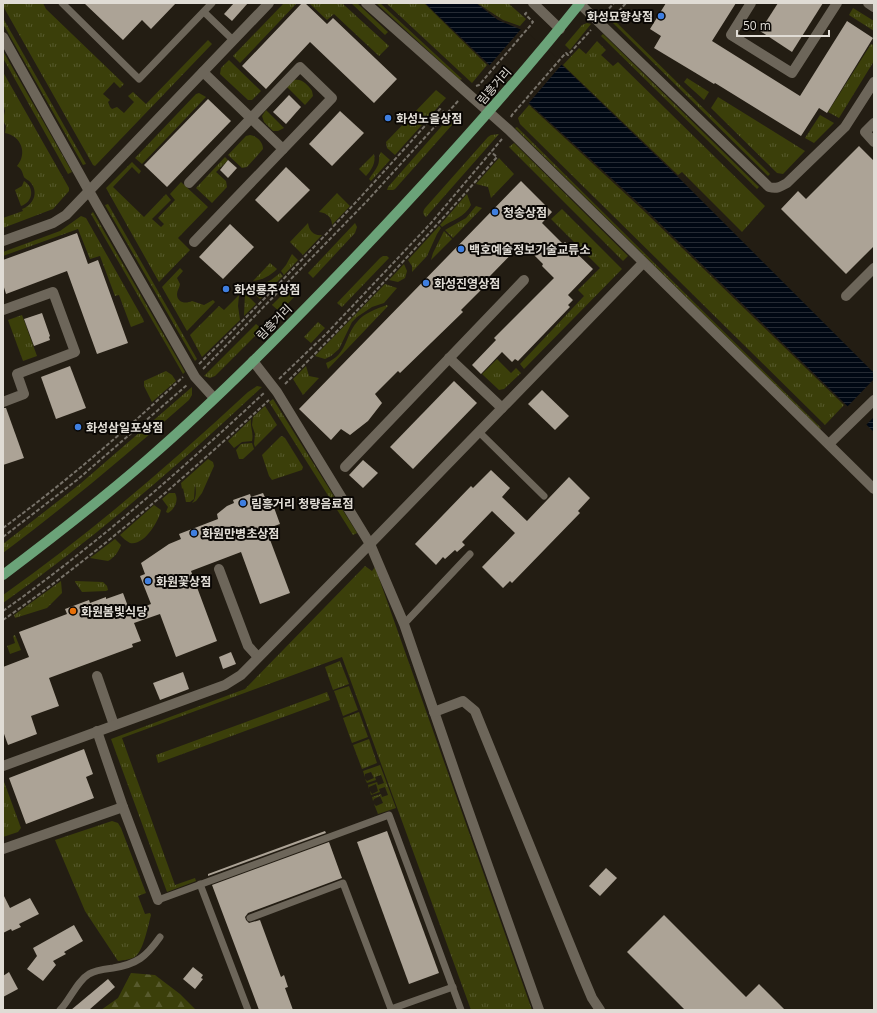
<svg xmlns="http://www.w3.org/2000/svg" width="877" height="1013" viewBox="0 0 877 1013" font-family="'Open Sans','Noto Sans KR',sans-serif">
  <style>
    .grass { fill: url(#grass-tufts) }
    .forest { fill: url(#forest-firs) }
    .water { fill: url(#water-rules) }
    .pier { fill: #231d13 }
    .building { fill: #aca396 }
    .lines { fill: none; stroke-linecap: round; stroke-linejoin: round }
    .path { stroke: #777269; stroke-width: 2; stroke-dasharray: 4 2; stroke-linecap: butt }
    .lane { stroke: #6d665a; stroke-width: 7 }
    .street { stroke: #6d665a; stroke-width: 10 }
    .primary { stroke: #6ba379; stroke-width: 10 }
    .shop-dot { fill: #3f7fe0; stroke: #0a0704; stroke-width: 1.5 }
    .food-dot { fill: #e8710a; stroke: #0a0704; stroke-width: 1.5 }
    .labels { text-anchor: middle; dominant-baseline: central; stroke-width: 4; stroke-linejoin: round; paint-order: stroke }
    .poi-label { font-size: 12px; font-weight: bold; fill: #e0dcd5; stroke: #0a0704; text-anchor: start }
    .street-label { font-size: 12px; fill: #e0dcd5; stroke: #0a0704 }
  </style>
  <defs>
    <pattern id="grass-tufts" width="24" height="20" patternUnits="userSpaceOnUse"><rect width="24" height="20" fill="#3b3f0a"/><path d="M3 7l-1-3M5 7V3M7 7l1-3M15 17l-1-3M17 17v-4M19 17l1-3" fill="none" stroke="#575a2d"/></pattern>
    <pattern id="forest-firs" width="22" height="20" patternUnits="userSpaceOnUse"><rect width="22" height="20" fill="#3b3f0a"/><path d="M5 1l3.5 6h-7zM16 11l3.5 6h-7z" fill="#575a2d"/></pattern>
    <pattern id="water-rules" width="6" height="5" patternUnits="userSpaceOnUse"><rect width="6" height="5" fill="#000813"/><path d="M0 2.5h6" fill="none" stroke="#252b34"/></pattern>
  </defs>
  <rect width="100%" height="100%" fill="#231d13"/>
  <g class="grass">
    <polygon points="3,3 43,3 46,9 124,84 120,88 114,82 103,94 110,100 108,102 110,107 112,109 117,107 124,113 134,102 128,96 133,92 146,104 208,40 212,44 95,166 93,165 3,6"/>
    <polygon points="284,3 297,3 240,63 233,56"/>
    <polygon points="309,3 342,3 389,46 379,56 334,14 327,20"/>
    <polygon points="351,3 357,3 388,32 385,35"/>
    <polygon points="376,3 380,3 462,79 460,80"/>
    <polygon points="386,3 424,3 487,65 472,83"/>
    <polygon points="477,3 508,3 526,19 520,26 503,20"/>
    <polygon points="853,8 874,21 874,31 849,15"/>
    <polygon points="3,18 86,164 83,165 3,24"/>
    <polygon points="615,21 770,174 768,176 613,23"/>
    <polygon points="587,23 591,24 570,50 565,45 582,25"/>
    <polygon points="603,34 759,187 757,189 601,36"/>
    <polygon points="597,41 606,50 601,55 613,66 618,62 765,206 742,232 682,172 678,175 563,65 579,48 586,54"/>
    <polygon points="874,43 874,61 839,118 828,112 871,44 873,45"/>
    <polygon points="3,51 72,172 68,174 3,58"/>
    <polygon points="229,60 261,91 252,100 248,100 220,74 221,68"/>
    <path d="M3,72L69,188V191L53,209L3,228V218L23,211L22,209C33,205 39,193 31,183C29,180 25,179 24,177C22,172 22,169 17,166C28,153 21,136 5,133L6,126L3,120L5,111L3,104Z"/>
    <polygon points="687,78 709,92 704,100 684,82"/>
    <path d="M294,80C302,78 308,85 312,91L313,96L305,105L287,87Z"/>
    <polygon points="436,90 446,98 395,155 387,148 386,142"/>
    <polygon points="199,93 206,97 142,164 135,158 196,94"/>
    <polygon points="718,97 805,151 783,174 777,173 711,108"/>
    <polygon points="529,105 643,210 844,405 825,425 520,124 518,118"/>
    <polygon points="266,110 284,128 278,131 273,131 264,122 262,116"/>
    <polygon points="455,111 460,116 395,189 393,190 387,190 388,187"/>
    <polygon points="820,115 834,123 814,143 805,138"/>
    <polygon points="517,127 821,428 820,429 515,128"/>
    <path d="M499,134L426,217C422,214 423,210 426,207L488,137L491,135Z"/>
    <path d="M250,135C257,136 263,142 263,149L247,167L242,168L228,155L246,136Z"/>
    <polygon points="514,143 628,256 623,261 509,147"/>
    <path d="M381,152L390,160L371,181L369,179C372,174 376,170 378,165C380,160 378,156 381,152Z"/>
    <path d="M374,154C376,163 372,169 366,176L359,169Z"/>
    <polygon points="225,157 228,160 216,172 226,181 227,187 212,203 196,188"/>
    <polygon points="499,158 514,174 491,198 488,187 476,184"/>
    <polygon points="132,162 141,171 139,174 132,167 113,187 144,217 166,194 171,200 152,219 161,227 164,224 158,218 175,200 170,194 181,182 208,207 178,238 190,250 159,282 106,188"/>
    <path d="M24,181C35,188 33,202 21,206L15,190L22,186Z"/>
    <path d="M337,193L350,206L332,225C332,217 327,213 319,212Z"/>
    <path d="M467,194L471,205C465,217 452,220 442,227L440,225Z"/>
    <polygon points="108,204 197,359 195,361 105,205"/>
    <polygon points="476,206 482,208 453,238 445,230 466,218"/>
    <polygon points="562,209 622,269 524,369 520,364 584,296 578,290 600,268 551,219"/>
    <polygon points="93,212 185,372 183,374 91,214"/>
    <polygon points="81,216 86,218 143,319 144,322 131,327 119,295 115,296 100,256 90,259 78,229 3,256 3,252 60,231"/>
    <path d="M308,223C309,231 314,236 322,235L303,255L290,242Z"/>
    <polygon points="355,223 357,227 355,233 313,278 308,273"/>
    <polygon points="439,226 441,228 437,234 427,256 412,272 412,266 408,260"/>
    <polygon points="444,231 452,239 431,260 433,253"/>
    <polygon points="292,254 298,260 284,275 281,271 286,265"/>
    <polygon points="383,256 387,256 389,258 342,307 337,303 380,258"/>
    <path d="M270,263L277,269C270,276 262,280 253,281Z"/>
    <polygon points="404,264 407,271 405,278 398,282 389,280"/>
    <path d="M180,268L183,271L177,278L180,284C180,287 177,290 177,294C177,303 186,304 192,301L204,305L213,300L215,302L187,331L162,287Z"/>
    <path d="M280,273L283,276L260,299L249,289C253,285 257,286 262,284C269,282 274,278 280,273Z"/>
    <polygon points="385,284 397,288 384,303 372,307 357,317 352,322 339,349 331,356 325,359 315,356"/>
    <polygon points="287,290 294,297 280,312 272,305"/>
    <polygon points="245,293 256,304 244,316"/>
    <polygon points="239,295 238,306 240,320 202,357 190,335 219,306 224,310"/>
    <path d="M387,305L388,306L328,369L326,363C348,354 344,337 357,322C364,313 376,309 387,305Z"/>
    <polygon points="22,315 37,356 23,361 8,320"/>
    <polygon points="318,322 325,328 311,343 304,337"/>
    <polygon points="256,324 262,329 215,376 210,378 204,376"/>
    <polygon points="497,359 511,373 516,368 521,373 504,389 499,390 482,374"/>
    <polygon points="306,366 309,376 319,378 303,395 293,379"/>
    <polygon points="166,371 172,375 176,381 152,402 144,386 144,381"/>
    <path d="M257,386L262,387C180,464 95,538 3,603V595C90,534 170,464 248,392Z"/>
    <path d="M192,387V395L189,400C129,453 67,505 3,553V544L80,484Z"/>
    <polygon points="273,399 357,533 353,535 269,402"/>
    <polygon points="265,406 277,425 255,447 254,444 255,434 252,425 253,417"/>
    <path d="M251,419C250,427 254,434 252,441L242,442L234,448L228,441Z"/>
    <polygon points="282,436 285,438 303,467 302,470 272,480 269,476 262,455 280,437"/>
    <polygon points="252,443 254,449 243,459 239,459 236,450 241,444"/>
    <path d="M208,459L213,462L214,466L202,493L196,501L192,503C197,498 196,490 195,484L194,499L190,502H186L183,488L186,485L182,489L181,483Z"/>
    <path d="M169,493H175C179,500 175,509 168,513L166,512L168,507L162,499Z"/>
    <path d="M154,505L161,510C159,521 144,546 130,543C126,541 123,538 120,535Z"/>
    <path d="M115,539L121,545C119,551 114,558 108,561L90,558Z"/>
    <polygon points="365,566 372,571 375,567 532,1010 471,1010 342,657 122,738 175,885 195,878 196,881 167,892 111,739 245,689"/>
    <polygon points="61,581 62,593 47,608 15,618 14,615"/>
    <polygon points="75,581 103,582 107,586 108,590 106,591 82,592 75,582"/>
    <polygon points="15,635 21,650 10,654 7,646 15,643 13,636"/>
    <polygon points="340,661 349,684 333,690 325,667"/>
    <polygon points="349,686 358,710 343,716 334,691"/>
    <polygon points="327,692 330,700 158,763 156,755"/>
    <polygon points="359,712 368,737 352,743 343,718"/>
    <polygon points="369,739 377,763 362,769 353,745"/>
    <polygon points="380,765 396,808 378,814 374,804 376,806 383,803 380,796 374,799 373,801 372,797 381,794 382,797 388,795 385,787 379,789 380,792 371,795 370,791 372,794 378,791 376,784 369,787 369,789 368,785 377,782 378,785 384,783 381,775 375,777 376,780 367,783 365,779 367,781 374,778 371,772 365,774 365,777 363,771"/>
    <polygon points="3,779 21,828 18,832 3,837"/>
    <path d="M112,821L118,823L121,828L146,893L138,896L145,914L150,913L151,915C148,926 144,947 137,955C132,960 124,960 118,961L85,911L55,840Z"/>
  </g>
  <polygon class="forest" points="131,973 155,975 180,994 196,1010 101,1010 118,998"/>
  <polygon class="water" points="425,3 476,3 498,20 522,30 564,67 676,175 874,373 874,432 644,208 532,106"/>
  <g class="pier">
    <polygon points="522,28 563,63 528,104 488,67"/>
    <polygon points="874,379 874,417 865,426 846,408"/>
  </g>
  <g class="building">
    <polygon points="84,3 176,3 151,29 142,20 123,40"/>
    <polygon points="234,3 248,3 232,21 224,14"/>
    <polygon points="302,3 305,3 327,24 333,18 397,79 374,103 310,42 266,89 242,66"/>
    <polygon points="666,3 736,3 712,41 800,96 847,21 873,38 827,113 819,108 801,136 715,83 714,84 654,48 661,36 650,29"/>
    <polygon points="778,3 823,3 792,52 760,31"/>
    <polygon points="289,95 301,107 286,124 273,112"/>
    <polygon points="208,99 231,121 167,187 144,165"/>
    <polygon points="340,111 364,133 332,166 309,144"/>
    <polygon points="859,146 874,161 874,246 846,274 781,209 798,191 806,199"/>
    <polygon points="228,160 237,168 228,178 220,170"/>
    <polygon points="286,167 310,190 278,222 255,200"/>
    <polygon points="521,181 552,212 542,223 563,244 565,242 593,269 568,295 573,300 568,305 570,307 518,361 515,359 512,362 502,352 481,374 472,365 496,340 494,338 554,278 542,266 543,264 522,243 490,276 493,278 461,310 463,312 400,373 398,371 375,394 382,403 368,421 350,435 341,429 331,440 299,409"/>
    <polygon points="230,224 254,247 223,279 199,257"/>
    <polygon points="77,233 88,264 98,260 128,343 97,354 67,271 6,294 3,284 3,260"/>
    <polygon points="42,313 50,336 49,337 50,340 34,346 24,319"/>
    <polygon points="70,366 86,408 56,419 41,377"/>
    <polygon points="454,381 477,403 413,469 390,447"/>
    <polygon points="542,390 569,416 555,430 528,404"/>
    <polygon points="3,408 6,408 24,458 3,465"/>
    <polygon points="363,460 378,473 363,488 349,475"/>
    <polygon points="491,470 510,488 502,497 527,521 569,477 590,498 578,511 580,513 512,583 510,581 503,588 482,567 515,533 492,511 462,542 465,545 457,552 455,550 445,559 443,557 436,565 415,544 471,486 473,488"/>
    <polygon points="263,493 268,504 272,502 280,524 266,529 290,593 260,604 241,552 191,571 217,641 176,657 160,614 134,623 141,641 132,644 133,647 49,678 59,706 31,716 37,734 8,745 3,731 3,667 29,657 19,632 67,614 65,609 89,600 90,603 106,597 106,599 123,593 130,612 151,604 140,576 145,574 141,563 169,544 181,539 179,534 218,519 217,514 227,506 234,503 233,500 250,494 251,497"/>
    <polygon points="231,652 236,664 223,669 219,657"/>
    <polygon points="183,672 189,689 160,700 153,683"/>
    <polygon points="84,749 93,774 86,777 94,798 26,824 9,778"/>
    <polygon points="325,831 326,833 208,876 208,874"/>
    <polygon points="387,831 439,973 409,984 357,842"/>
    <polygon points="329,842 342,878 248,913 245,917 246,920 249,923 260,920 281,977 284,975 288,987 285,988 293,1010 259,1010 212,885"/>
    <polygon points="606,868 617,878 600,896 589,886"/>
    <polygon points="3,894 10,908 30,898 39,914 19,924 21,927 12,931 11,929 3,933"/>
    <polygon points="664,915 746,997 759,984 785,1010 685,1010 627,952"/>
    <polygon points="74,925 83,941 64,952 66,954 53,961 56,965 43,981 27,969 37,956 33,948"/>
    <polygon points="193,967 203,975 201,978 203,979 195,989 183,979"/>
    <polygon points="9,972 18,989 3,997 3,976"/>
    <polygon points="108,979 115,987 89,1010 71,1010"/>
  </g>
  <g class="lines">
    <g class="path">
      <polyline points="605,13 614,3"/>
      <polyline points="611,20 626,3"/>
      <polyline points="476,86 479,85 530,26 533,22 525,14 527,12"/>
      <polyline points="511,117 512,115 563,56 566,53 568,55 591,30"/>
      <path d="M199,364C283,282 362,197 440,109L446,114"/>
      <polyline points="203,369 367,201 459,100"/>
      <polyline points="279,379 328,332 431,223 502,139"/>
      <path d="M285,384C358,311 429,235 497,157L491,152"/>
      <path d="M3,528C66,482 126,430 183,377"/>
      <polyline points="3,537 77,480 187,385"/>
      <path d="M3,611C96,545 181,470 264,393"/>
      <path d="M3,620C98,554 184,478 269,400"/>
    </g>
    <g class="lane">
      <polyline points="62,3 139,79 212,3"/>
      <polyline points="204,12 233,40"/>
      <polyline points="479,432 544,496"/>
      <polyline points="404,624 470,554"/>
      <polyline points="200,884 248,1010"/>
      <polyline points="158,900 389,815 461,1010"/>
      <polyline points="250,918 343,883 391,1009 453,987"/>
      <path d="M60,1010C70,1000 77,981 89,974C95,970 105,969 113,968C137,964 146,957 160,937"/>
    </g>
    <g class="street">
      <polyline points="366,3 509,130 874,489"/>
      <polyline points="533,3 560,29"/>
      <polyline points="751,3 731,35 792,73 837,3"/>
      <polyline points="868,3 874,7"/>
      <path d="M580,4L769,187C777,189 780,187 787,183L845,127L874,82"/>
      <polyline points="3,37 89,191 195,377 214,398"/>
      <polyline points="203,72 283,149"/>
      <polyline points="874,123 865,132 874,142"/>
      <polyline points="189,183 300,67 332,98 194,242"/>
      <polyline points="3,241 53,223 66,215 269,3"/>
      <polyline points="846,296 874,268"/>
      <polyline points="3,310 53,292 75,352 17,374 24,394 3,402"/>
      <polyline points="449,358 502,408"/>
      <polyline points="253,361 277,392 370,544 404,624 460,787 539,1010"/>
      <polyline points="829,444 874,400"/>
      <polyline points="345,467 524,280"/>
      <polyline points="219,569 248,646 258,657"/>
      <polyline points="97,676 114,725"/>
      <polyline points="434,712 463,701 475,711 581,972 592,998 600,1010"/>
      <polyline points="97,731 123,807 158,900"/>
      <polyline points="3,766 225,685 241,675 370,544 643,263"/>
      <polyline points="3,849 123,807"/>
    </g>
    <path class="primary" d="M3,575C52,538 101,500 147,460C222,395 292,323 361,251C437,171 511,89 580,3"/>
  </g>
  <g class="shop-dot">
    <circle cx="661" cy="16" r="4"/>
    <circle cx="388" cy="118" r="4"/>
    <circle cx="495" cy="212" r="4"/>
    <circle cx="461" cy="249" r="4"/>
    <circle cx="426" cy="283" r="4"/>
    <circle cx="226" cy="289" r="4"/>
    <circle cx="78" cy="427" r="4"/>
    <circle cx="243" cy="503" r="4"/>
    <circle cx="194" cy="533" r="4"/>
    <circle cx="148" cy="581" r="4"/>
  </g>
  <circle class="food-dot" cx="73" cy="611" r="4"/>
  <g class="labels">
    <g class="poi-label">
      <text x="653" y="16" text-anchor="end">화성묘향상점</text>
      <text x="396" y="118">화성노을상점</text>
      <text x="503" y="212">청송상점</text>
      <text x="469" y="249">백호예술정보기술교류소</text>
      <text x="434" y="283">화성진영상점</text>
      <text x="234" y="289">화성룡주상점</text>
      <text x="86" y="427">화성삼일포상점</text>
      <text x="251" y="503">림흥거리 청량음료점</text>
      <text x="202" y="533">화원만병초상점</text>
      <text x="156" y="581">화원꽃상점</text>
      <text x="81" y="611">화원봄빛식당</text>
    </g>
    <g class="street-label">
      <text transform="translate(494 86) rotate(-49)">림흥거리</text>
      <text transform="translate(274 322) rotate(-45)">림흥거리</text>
    </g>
  </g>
  <rect width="877" height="1013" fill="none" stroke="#e0dcd5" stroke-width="8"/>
  <path d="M737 30v6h92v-6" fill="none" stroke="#e0dcd5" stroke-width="2"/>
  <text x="743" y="30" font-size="12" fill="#e0dcd5" stroke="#0a0704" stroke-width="3" paint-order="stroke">50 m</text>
</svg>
